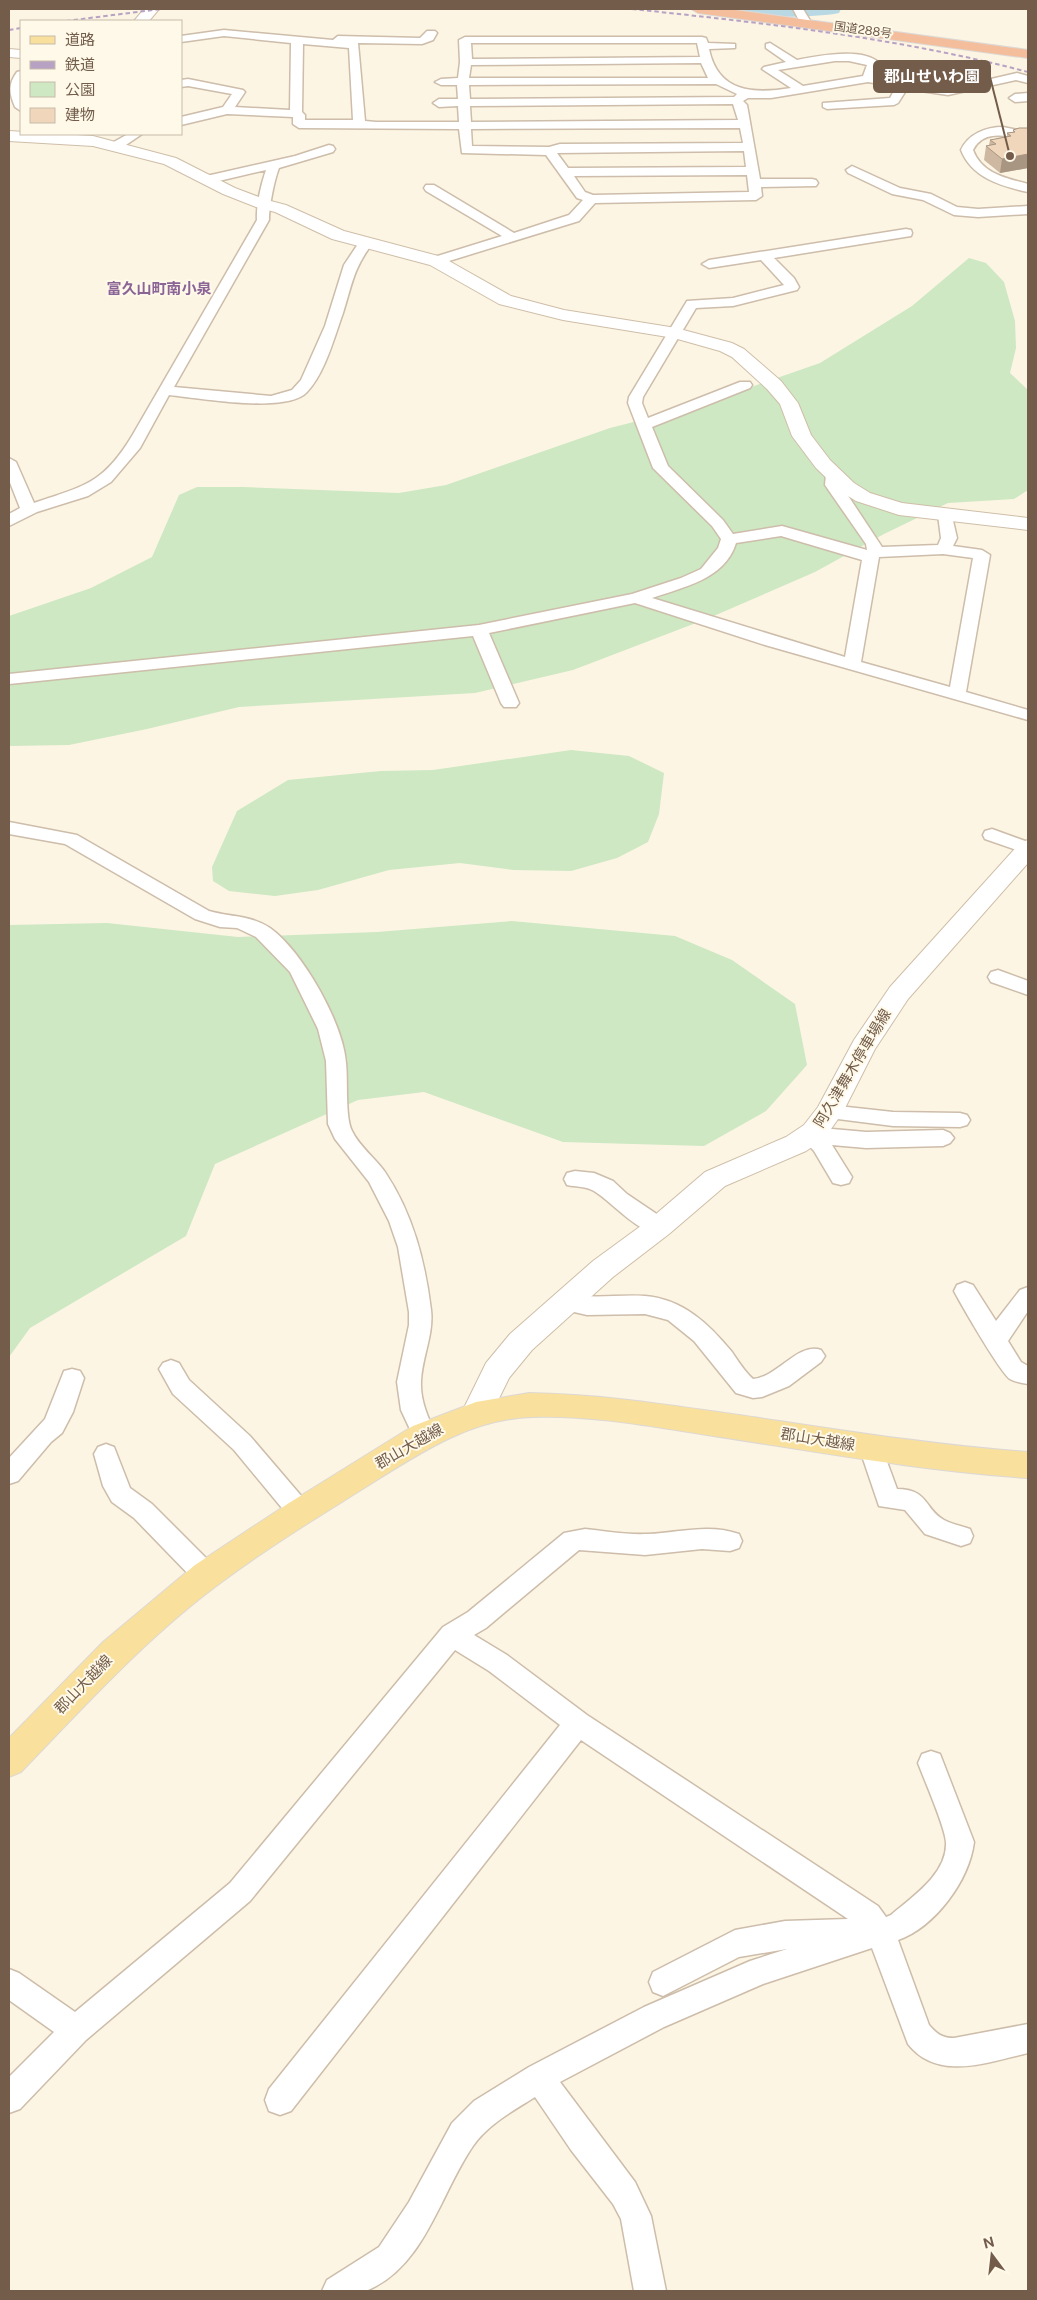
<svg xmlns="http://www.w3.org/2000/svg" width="1037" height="2300" viewBox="0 0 1037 2300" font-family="'Public Sans','Noto Sans JP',sans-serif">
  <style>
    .green { fill: #cde8c2 }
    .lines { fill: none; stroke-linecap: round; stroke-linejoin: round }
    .river { fill: #b8d9e4; fill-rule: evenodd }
    .street-casing { stroke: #cdbdaa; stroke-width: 3 }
    .secondary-casing { stroke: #cfbea8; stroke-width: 2 }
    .primary-casing { stroke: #ddd8d4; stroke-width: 2 }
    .highway-casing { stroke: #ddd8d4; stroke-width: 2 }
    .street { fill: #fff; fill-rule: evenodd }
    .secondary { fill: #fff; fill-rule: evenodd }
    .primary { fill: #f9e19d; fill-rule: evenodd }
    .highway { fill: #f4bd9b; fill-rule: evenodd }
    .rail { stroke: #b8a2c4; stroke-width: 2; stroke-dasharray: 4.5 3; stroke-linecap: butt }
    .wall { fill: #ceb8a1 }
    .shaded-wall { fill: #a89683 }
    .building { fill: #f0d6bb; stroke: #a89683 }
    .labels { text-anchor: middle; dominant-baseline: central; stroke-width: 4; stroke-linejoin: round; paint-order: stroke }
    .far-street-label { font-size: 12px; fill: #735d4a; stroke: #fff9e9 }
    .far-quarter-label { font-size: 15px; font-weight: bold; fill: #8b6596; stroke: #fff9e9 }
    .street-label { font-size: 15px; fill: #735d4a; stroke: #fff9e9 }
    .leader { fill: none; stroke: #735d4a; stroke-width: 2 }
    .callout-dot { fill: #735d4a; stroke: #fff9e9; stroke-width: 2 }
    .callout { fill: #735d4a; stroke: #735d4a; stroke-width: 2 }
    .callout-label { font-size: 16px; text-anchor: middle; font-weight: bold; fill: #fff }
  </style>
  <rect width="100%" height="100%" fill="#fcf5e3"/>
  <g class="green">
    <polygon points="969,258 986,263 1004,282 1015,321 1016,348 1010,373 1028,390 1028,490 1014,499 948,503 884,534 815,572 709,618 573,670 475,693 239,707 147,729 69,745 9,746 9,616 91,588 152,557 179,495 197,487 243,487 399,493 446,485 610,428 697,406 820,363 912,306"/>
    <polygon points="571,750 629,756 664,773 659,814 648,842 617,858 571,871 513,870 460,863 389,870 318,890 275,896 229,891 213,881 212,867 237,811 288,780 381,771 433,770"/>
    <polygon points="512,921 675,936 732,960 795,1004 807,1065 766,1111 704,1146 563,1142 424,1092 358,1100 215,1164 186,1236 30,1328 9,1357 9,925 107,923 238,937 377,932"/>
  </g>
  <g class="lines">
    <path class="river" d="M723,9H841L839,13C815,18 749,18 725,13Z"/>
    <defs>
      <g id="street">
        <polygon points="793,9 803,9 811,22 809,24 801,24"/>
        <path d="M224,30L333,40L338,36L420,38L427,31H435L437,33L433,40L422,44L358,43L365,121L376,122H459L458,106L439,107L433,103L439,99H458L457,85H441L435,82L441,79L458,78L460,62L459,40L465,37H702L706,38L708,43L735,44V48L709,49C718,93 754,94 791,88L762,69L764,67L786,62L766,48V44L770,43L797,60C817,56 863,47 879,63L875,77L948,89L1017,73L1028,76V83L1016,80L948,95L907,89L898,103L894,105L827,109L823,107V103L890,98L896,87L868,82L771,98H748L743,101L747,105L760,179H812L816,180L818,183L816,186L761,187L762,196L756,200L595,203L579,221L436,265L431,264L429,261L431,258L502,236L426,191L424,188L426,185H434L514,233L569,215L583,200L577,198L546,155L462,153L459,129L299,128L293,124V117L227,114L181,125V117L223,107L232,94L188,86L181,87V80L188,79L243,90L245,92L235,107L290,110L291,43L224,36L181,42V36ZM471,43H697L700,57L472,59ZM303,44L349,48L353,120H305V115L302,112ZM835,61H849L867,65L863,76L803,86L778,70ZM701,63L708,78H469L471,65ZM716,84L737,94L734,97L470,99L469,85ZM733,104L738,120L471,122L470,106ZM740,128L743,143L560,144L549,147L472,146L471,129ZM744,151L746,167L568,168L557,153ZM747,175L749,192L593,195L585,192L574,176Z"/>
        <path d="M21,71V111L15,107C9,93 8,84 17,72Z"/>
        <polygon points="1028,93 1028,101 1015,102 1009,98 1015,94"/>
        <path d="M1003,127L1028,132V140C1010,137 984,128 973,150C982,174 1006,178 1028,184V192C1001,186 972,178 961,150C968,134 986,127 1003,127Z"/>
        <polygon points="128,134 142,134 120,149 112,149 110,146 112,143"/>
        <path d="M329,145L333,146L335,149L333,152L279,168C274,181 269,207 269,220L174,387L271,396L292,390L301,380L325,326L344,265L360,241H370L372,244C353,269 352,285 343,313C334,338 325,373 307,392C287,414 199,398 169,395L140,448L111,482L88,496L37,512L9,526V514L20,508L9,480V458L16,462L34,503C84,486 103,484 132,436L257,220C256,206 261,185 266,170L206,184L200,180L202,177L295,156Z"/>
        <polygon points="852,166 900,188 931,194 957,207 978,209 1028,206 1028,214 978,217 954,215 923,200 892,194 848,173 846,170"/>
        <path d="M906,229L911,230L912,233L911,236L774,258L794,278L799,287L797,290L733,306L696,308L643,397L642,403L648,418L740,382H750L752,385L750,388L652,427L668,466L723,520L733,534L782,526L867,550L866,544L825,485L826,474L834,469L842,474L841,485L882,547L938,545L941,538L938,515L941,512H951L957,538L953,546L982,550L990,555L966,692L1028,710V720L765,645L635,603L489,633L519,703L516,707H504L501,703L473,636L9,684V674L479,625L632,594L681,578L701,569L718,548L721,539L712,526L653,468L628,403L629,397L687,301L733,298L784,285L761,260L709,268L702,264L709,260ZM781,536L862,560L845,657L652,598C684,587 725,579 736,543ZM943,554L973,558L950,687L861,662L879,557Z"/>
        <path d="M9,822L77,835L209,911C229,917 251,915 270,928C303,952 343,1023 346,1063C348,1080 345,1118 352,1131C359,1146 375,1158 385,1172C413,1214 425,1261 431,1310C434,1334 422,1357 421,1381C420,1400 428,1418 436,1435L432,1442L424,1445L416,1442L401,1410L397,1382L409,1325V1312L398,1247L389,1221L369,1182L335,1139L328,1124L326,1061L318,1029L290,972L256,937L237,928L220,927L195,919L65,844L9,834Z"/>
        <polygon points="992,829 1028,842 1028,854 985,839 983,835 985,831"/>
        <polygon points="998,970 1028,981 1028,995 991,982 988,977 991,972"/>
        <polygon points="829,1105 893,1112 960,1113 967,1115 970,1120 967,1125 960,1127 893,1126 822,1117 819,1112 822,1107"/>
        <polygon points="810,1127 866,1132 943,1130 950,1133 954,1138 950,1143 943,1146 866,1148 832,1145 852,1177 849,1183 841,1185 833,1183 814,1151 799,1135 803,1130"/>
        <path d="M575,1171L594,1173L613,1181L627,1194L667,1221L670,1227L667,1233C643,1240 613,1202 594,1191C586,1186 576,1187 567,1185L564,1179L567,1173Z"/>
        <path d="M965,1282L973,1285L996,1321L1020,1290L1028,1287V1311L1008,1341L1021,1362L1028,1366V1384C1022,1383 1015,1382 1010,1379C1000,1372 962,1306 954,1291L957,1285Z"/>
        <path d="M565,1293C592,1300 617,1294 645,1296C683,1299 709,1324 732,1352C738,1361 745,1372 753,1379C778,1377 798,1342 821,1350L825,1356L821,1362L789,1386L762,1397L753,1398L736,1393L694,1341L668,1320L645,1314L587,1315L557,1308L554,1302L557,1296Z"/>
        <polygon points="171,1360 179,1363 189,1380 250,1436 309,1505 312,1512 309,1519 300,1522 291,1519 234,1450 173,1394 159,1369 163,1363"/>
        <polygon points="72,1369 80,1371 84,1378 73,1412 62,1433 51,1442 18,1481 9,1484 9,1458 45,1419 64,1371"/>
        <path d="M871,1437L879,1440L897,1489C929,1489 924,1509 944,1520C951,1524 962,1526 970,1529L973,1536L970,1543L961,1546L925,1534L905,1510L879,1506L859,1447L863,1440Z"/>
        <polygon points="106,1444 114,1447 130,1488 152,1504 215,1567 219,1575 215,1583 206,1586 197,1583 134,1518 112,1502 103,1486 94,1454 98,1447"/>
        <path d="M585,1529C605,1531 627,1535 647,1534C677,1533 709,1523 739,1534L742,1541L739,1548L730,1551L702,1549L645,1555L579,1550L486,1628L474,1635L507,1655L587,1715L878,1906L886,1917L891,1915C912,1897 947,1874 946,1843C946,1829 924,1779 918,1763L922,1754L931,1751L940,1754L974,1842C969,1881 935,1927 898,1940L929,2025C937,2034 942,2038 954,2038L1028,2024V2053C988,2062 938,2082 908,2044L872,1948L763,1984L664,2027L560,2082L635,2182L651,2216L666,2291H634L621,2219L613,2204L571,2150L535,2097C513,2111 488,2124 473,2146C440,2194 425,2266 368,2290C358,2294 333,2291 322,2291L327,2280L379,2247L409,2202L452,2123L474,2101L529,2067L644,2007L750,1961L787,1949L739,1957L663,1996L653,1992L649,1982L653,1972L735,1930L785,1921L848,1919L581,1740L291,2111L280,2115L269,2111L265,2100L269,2089L560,1725L489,1671L455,1650L250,1901L86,2040L20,2109L9,2113V2077L54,2032L9,2000V1969L19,1973L75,2012L230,1883L443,1627L468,1612L564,1533Z"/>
        <polygon points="9,1748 18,1751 22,1761 18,1770 9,1773"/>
      </g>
      <g id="secondary">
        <polygon points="144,9 159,9 149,21 134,21"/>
        <polygon points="9,49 21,50 21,58 9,57"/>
        <polygon points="9,131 93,136 176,158 235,188 267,200 286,205 344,231 442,257 511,296 564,310 676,328 732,343 744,349 781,381 798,403 811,435 830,460 854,483 870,493 902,503 1028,518 1028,530 899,515 856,501 840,491 816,468 792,436 780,404 767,389 732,357 720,351 674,338 563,320 499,304 430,265 332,239 275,212 256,207 223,194 164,164 93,146 9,141"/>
        <polygon points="1028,840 1028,863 908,999 875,1049 843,1112 824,1139 806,1151 725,1186 669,1234 613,1277 532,1350 509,1378 487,1423 476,1426 465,1423 461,1414 486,1363 510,1334 593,1261 649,1220 705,1172 786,1137 804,1125 818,1107 854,1040 890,987 1020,843"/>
      </g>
      <path id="primary" d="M529,1393C600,1394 669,1405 739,1415C835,1429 931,1445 1028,1452V1478C921,1471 813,1451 707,1435C649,1426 590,1415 532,1417C467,1419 414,1457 361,1490C313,1520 264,1550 219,1584C146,1638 84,1707 21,1772L9,1777V1738L103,1642L195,1565L289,1503L413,1426L476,1402Z"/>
      <polygon id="highway" points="691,9 728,9 1028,50 1028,58 698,13"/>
    </defs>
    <use href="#street" class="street-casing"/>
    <use href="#secondary" class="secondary-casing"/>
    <use href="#primary" class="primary-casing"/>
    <use href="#highway" class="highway-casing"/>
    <use href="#street" class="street"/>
    <use href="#secondary" class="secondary"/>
    <use href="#primary" class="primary"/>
    <use href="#highway" class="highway"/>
    <g class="rail">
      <path d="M632,9C765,23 899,38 1028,72"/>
      <polyline points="66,21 161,9"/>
      <polyline points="9,30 21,28"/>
    </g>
  </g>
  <polygon class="wall" points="1028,128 1028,168 1000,173 984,160 986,146 989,145 990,140 1007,137 1007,133 1013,132 1013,130"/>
  <polygon class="shaded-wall" points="1028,154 1028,168 1000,173 1002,159"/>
  <polygon class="building" points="1019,128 1028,128 1028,154 1002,159 986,146 996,144 990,140 1011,136 1007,133 1015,132 1013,130"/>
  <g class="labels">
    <g class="far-street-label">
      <text transform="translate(863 30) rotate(8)">国道288号</text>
    </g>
    <g class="far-quarter-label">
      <text x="159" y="288">富久山町南小泉</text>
    </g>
    <g class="street-label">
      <text transform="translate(852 1068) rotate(-59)">阿久津舞木停車場線</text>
      <text transform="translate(818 1439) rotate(9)">郡山大越線</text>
      <text transform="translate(409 1446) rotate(-30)">郡山大越線</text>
      <text transform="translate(83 1684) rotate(-46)">郡山大越線</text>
    </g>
  </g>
  <path class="leader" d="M1010 156L990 77"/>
  <circle class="callout-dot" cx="1010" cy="156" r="5"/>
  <rect class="callout" x="874" y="61" width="116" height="31" rx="5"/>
  <g class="callout-label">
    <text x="932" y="82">郡山せいわ園</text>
  </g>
  <rect width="1037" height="2300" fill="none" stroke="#735d4a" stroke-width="20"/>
  <rect x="20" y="20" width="162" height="115" fill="#fff9e9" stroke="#c7bba9"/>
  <rect x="30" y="36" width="25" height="8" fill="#f9e19d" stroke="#c7bba9"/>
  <text x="65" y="45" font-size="15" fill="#735d4a">道路</text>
  <rect x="30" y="61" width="25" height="8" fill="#b8a2c4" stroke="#c7bba9"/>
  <text x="65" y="70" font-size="15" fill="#735d4a">鉄道</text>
  <rect x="30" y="82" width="25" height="15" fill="#cde8c2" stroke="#c7bba9"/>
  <text x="65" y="95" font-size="15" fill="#735d4a">公園</text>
  <rect x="30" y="108" width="25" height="15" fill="#f0d6bb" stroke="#c7bba9"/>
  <text x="65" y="120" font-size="15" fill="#735d4a">建物</text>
  <g transform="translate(992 2255) rotate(345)" stroke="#fff9e9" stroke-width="4" paint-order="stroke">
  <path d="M0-4L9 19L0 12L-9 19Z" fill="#735d4a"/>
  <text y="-8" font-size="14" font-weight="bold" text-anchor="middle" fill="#735d4a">N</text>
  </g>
</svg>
